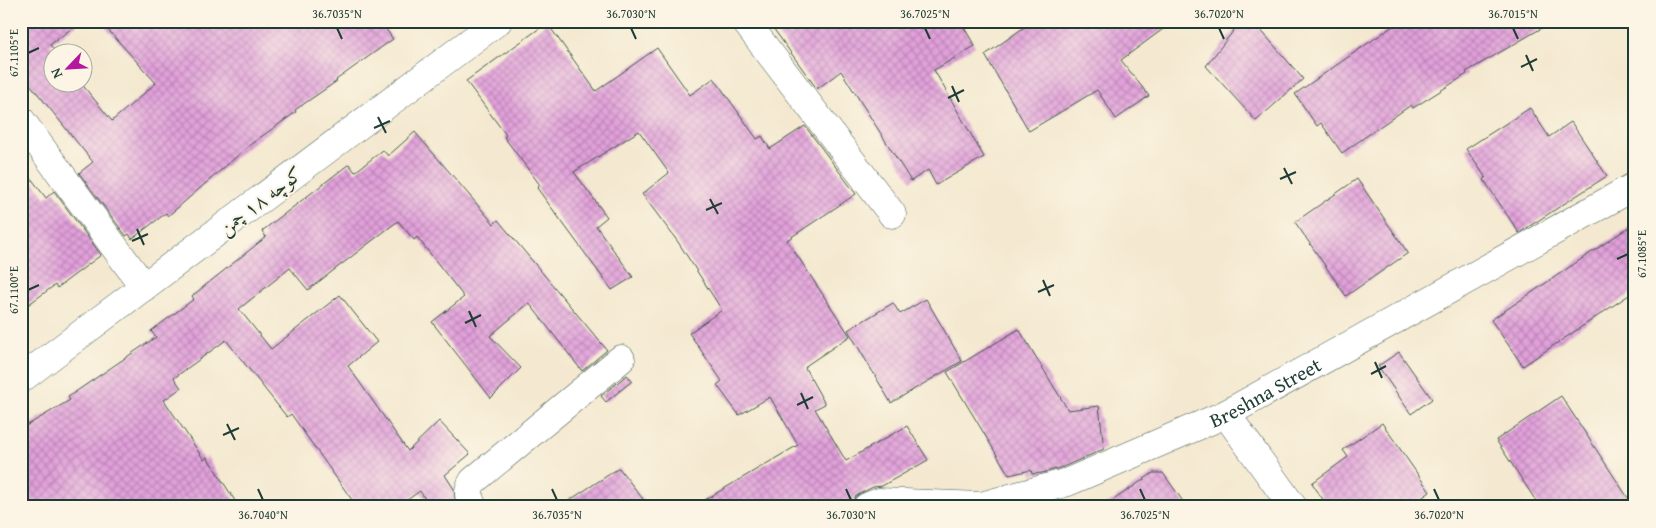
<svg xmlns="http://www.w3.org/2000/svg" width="1656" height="528" viewBox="0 0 1656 528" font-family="'Gentium Book Plus',Amiri,serif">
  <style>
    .building { fill: url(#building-cross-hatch) }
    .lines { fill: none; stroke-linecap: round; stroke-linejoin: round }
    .street-casing { stroke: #3f574b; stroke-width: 29 }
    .street { stroke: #fff; stroke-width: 28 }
    .ticks { fill: none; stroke: #1f3d34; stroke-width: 2 }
    .labels { text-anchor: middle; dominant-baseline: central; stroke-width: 4; stroke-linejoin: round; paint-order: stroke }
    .street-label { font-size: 20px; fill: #1f3d34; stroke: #fcf5e5 }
    .neatline { fill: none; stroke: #1f3d34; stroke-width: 2 }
    .ticks-label { font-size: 12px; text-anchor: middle; fill: #1f3d34 }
  </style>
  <defs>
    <pattern id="building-cross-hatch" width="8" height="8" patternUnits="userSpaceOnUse" patternTransform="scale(1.25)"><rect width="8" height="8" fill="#e2a0db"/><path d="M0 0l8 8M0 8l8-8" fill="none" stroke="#b784b2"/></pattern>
  </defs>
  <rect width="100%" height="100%" fill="#fcf5e5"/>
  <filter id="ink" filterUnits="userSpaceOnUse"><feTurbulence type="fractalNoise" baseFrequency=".02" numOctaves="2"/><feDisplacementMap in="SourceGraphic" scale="10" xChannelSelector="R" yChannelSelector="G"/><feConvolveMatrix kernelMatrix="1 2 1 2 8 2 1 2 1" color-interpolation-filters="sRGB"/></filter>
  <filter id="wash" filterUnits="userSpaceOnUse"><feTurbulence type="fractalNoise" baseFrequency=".0096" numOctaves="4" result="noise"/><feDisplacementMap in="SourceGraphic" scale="20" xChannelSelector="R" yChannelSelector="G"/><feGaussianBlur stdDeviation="1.12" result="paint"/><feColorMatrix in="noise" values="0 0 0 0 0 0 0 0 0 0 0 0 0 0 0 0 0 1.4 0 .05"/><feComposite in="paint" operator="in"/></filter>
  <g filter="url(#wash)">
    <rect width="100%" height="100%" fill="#f4e9d0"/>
    <g id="blocks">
      <g class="building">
        <polygon points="21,21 81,21 50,45 56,52 52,52 52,82 80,82 112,121 156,83 100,21 380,21 393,39 336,80 337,81 295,110 296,112 251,144 168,216 166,213 132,239 129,234 126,236 79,173 93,162 21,73"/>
        <polygon points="768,21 960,21 975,46 934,70 984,157 936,185 928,170 911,181 841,71 817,89"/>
        <polygon points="1033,21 1174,21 1121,60 1149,96 1116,119 1097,90 1029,131 985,55"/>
        <polygon points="1241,21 1253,21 1303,79 1256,121 1206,66"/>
        <polygon points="1400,21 1554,21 1466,72 1467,74 1413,108 1411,105 1342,153 1321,123 1317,126 1295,94"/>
        <polygon points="547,23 596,91 657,48 690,95 714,78 757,139 762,136 770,149 805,126 856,194 787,240 850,336 807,365 805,368 825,404 815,409 846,461 907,426 928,460 882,486 873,487 861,493 855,497 852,505 848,507 693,507 798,445 770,397 739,415 717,385 722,381 689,333 722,310 678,242 642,194 669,173 639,131 574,172 607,217 596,226 633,277 612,290 537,188 540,185 504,137 506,135 466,81"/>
        <polygon points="1530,108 1549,137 1571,122 1607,176 1519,233 1484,180 1486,178 1466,149"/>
        <polygon points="415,132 494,224 498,220 607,350 582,371 529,303 490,336 521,368 491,398 432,322 464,297 417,237 414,240 398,221 308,290 290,268 239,309 271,349 340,295 377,342 348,366 408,451 439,421 470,454 445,475 454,489 456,507 430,507 420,491 397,507 357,507 291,414 287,417 226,340 174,378 181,388 164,400 204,460 207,457 239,507 21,507 21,429 70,400 68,397 156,337 151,331 194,299 192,296 266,237 262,231 349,164 355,172 383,150 388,156"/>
        <polygon points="21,165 46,198 54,191 101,255 57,288 55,285 21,310"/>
        <polygon points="1357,179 1408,253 1346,296 1295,222"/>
        <polygon points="1635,223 1635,291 1523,366 1491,320"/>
        <polygon points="926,299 962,361 891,403 848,330 893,303 900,314"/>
        <polygon points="1019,329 1068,410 1099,406 1104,449 1063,467 1042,473 1032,474 1031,470 1009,475 947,372"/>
        <polygon points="1399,352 1432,399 1411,414 1378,366"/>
        <polygon points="627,375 632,381 606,402 601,396"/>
        <polygon points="1561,396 1634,507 1540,507 1496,440"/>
        <polygon points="1382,423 1430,492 1409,507 1328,507 1312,483 1348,457 1343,450"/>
        <polygon points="619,468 649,507 559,507"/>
        <polygon points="1153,473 1163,473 1187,507 1103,507"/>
      </g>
    </g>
  </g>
  <g filter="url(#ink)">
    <use href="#blocks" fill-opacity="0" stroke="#3f574b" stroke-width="1"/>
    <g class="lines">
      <defs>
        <g id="street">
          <polyline points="745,21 892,214"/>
          <polyline points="21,120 144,287"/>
          <polyline points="21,379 498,21"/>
          <polyline points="1226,414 1293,507"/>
          <path d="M473,507C468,497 467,490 473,481L621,359"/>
          <path id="s1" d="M867,507L879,502L981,506L1068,482L1226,414L1635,186"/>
        </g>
      </defs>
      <use href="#street" class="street-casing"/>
      <use href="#street" class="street"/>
    </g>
  </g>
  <path class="ticks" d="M337,28L342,39M631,28L636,39M925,28L930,39M1219,28L1224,39M1513,28L1518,39M28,53L39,48M1526,55L1533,71M1521,67L1537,59M952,86L959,102M948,98L964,90M378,117L386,133M374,128L390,121M1284,168L1292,184M1280,179L1296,172M710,199L718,214M706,210L722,203M137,229L144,245M132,241L148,234M1617,259L1628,254M1043,280L1050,296M28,290L39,285M1038,292L1054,285M469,311L476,327M465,323L481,315M1375,362L1382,378M1371,374L1386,366M801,393L808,409M797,405L813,397M227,424L235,440M223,435L239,428M258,489L263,500M552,489L557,500M846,489L851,500M1140,489L1145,500M1434,489L1439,500"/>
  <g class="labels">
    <g class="street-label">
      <text transform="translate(260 200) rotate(-37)">كوچه ١٨ چمن</text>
      <text stroke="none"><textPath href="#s1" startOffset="422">Breshna Street</textPath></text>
    </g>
  </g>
  <rect width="1656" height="528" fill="none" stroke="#fcf5e5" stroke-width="55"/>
  <g transform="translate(68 68) rotate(245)"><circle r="24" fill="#fcf5e5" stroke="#a4ab9e"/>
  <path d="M0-4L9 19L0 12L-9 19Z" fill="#b5179e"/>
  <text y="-8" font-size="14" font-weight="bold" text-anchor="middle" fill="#1f3d34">N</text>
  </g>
  <rect x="28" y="28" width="1600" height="472" class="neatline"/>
  <g class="ticks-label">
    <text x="337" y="18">36.7035°N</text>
    <text x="631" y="18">36.7030°N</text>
    <text x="925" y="18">36.7025°N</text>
    <text x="1219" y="18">36.7020°N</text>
    <text x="1513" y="18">36.7015°N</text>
    <text transform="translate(14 53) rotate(-90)" y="4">67.1105°E</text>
    <text transform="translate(1642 254) rotate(-90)" y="4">67.1085°E</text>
    <text transform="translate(14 290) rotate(-90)" y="4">67.1100°E</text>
    <text x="263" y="519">36.7040°N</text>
    <text x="557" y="519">36.7035°N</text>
    <text x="851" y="519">36.7030°N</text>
    <text x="1145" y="519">36.7025°N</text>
    <text x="1439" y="519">36.7020°N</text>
  </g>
</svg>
